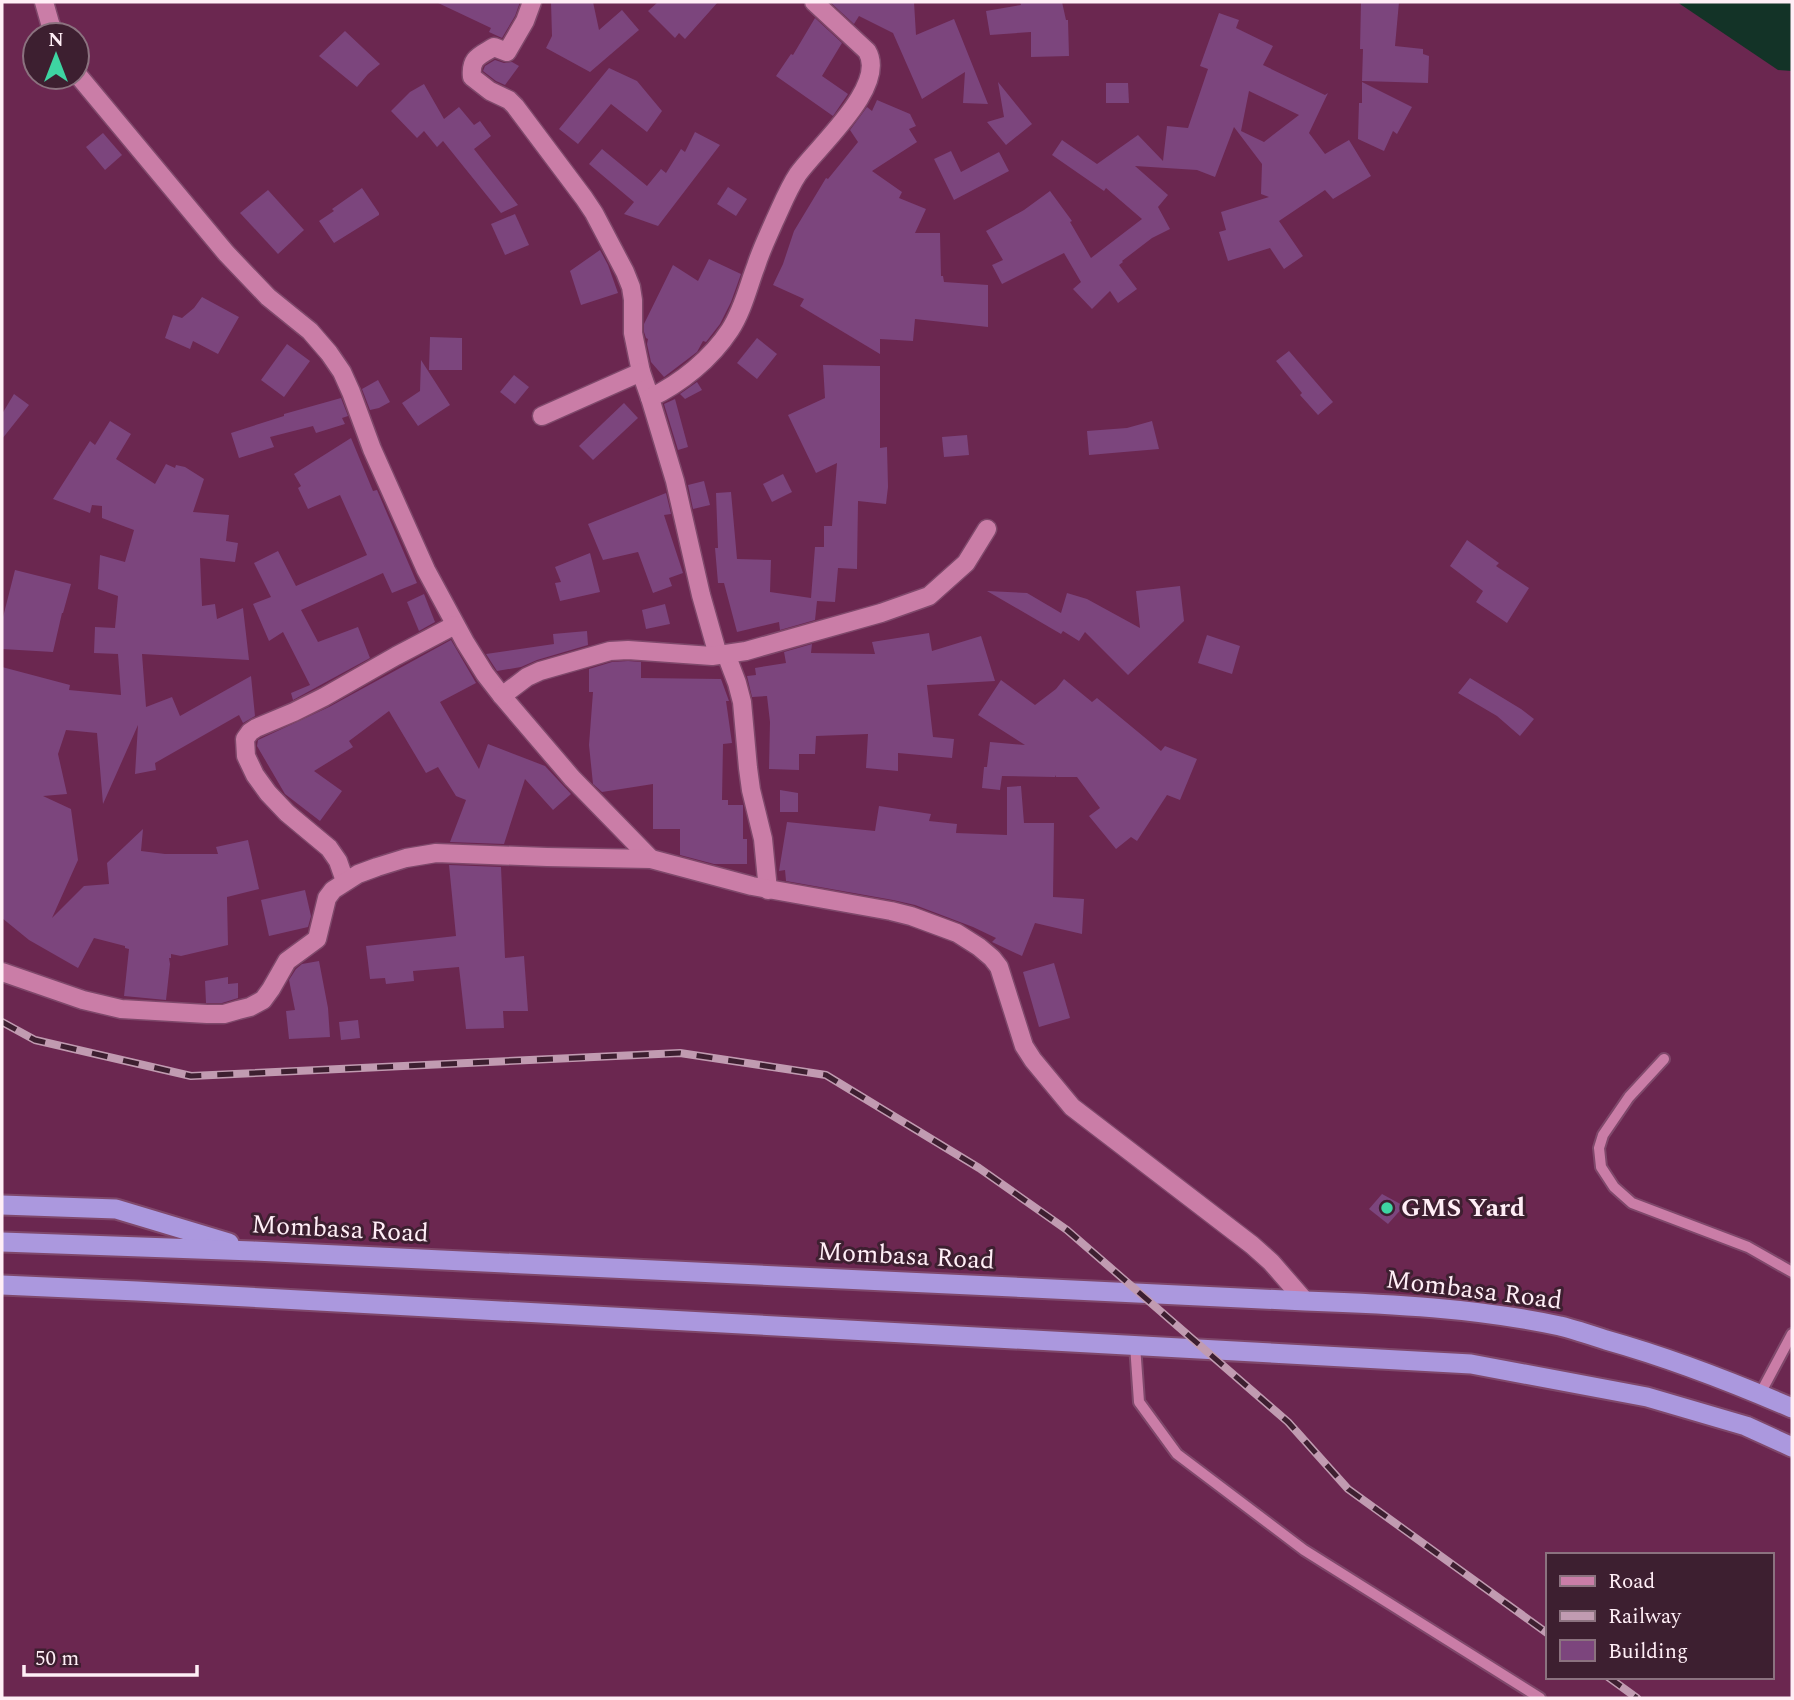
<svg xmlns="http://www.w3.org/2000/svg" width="1794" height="1700" viewBox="0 0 1794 1700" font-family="Spectral,serif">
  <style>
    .water { fill: #133327 }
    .building { fill: #7c457d; fill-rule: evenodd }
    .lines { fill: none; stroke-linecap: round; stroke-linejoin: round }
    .service-casing { stroke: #7f486b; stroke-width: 14 }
    .minor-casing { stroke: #7f486b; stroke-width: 21 }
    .trunk-casing { stroke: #7f486b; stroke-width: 23 }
    .service { stroke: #ca7da7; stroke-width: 10 }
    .minor { stroke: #ca7da7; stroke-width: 18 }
    .trunk { stroke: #ab98de; stroke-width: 19 }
    .rail-casing { stroke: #c19bb1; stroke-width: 8 }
    .rail { stroke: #3d1f30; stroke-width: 5; stroke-dasharray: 16; stroke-linecap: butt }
    .poi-dot { fill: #3ed4a2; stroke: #3d1f30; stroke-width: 2.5 }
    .labels { text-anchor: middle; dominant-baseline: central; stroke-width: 6; stroke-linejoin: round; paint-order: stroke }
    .poi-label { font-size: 26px; font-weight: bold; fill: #ffeef6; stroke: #3d1f30; text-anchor: start }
    .street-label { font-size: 26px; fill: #ffeef6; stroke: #3d1f30 }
  </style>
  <rect width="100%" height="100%" fill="#6b2750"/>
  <polygon class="water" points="1677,2 1792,2 1792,71 1778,70"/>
  <g class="building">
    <polygon points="436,2 520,2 515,16 502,38 489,32 491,28"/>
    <polygon points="551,2 593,2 599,30 622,10 639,30 590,72 546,48 552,36"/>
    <polygon points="658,2 718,2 685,39 679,33 675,38 648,11"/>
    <polygon points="830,2 914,2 916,35 954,19 988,104 963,103 965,72 922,99 893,33 859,16 854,24"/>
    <polygon points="1020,2 1062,2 1066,20 1068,20 1069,56 1031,57 1031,32 990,35 986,11 1021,5"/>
    <polygon points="1361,2 1399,2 1395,46 1423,49 1423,54 1429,56 1428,83 1362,81 1363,49 1360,49"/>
    <path d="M1219,13L1239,20L1236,28L1273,46L1263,65L1325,95L1328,93L1309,133L1325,154L1349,140L1371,176L1333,199L1325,190L1279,221L1303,256L1284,269L1270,248L1228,261L1219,232L1226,230L1221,212L1269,197L1261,194L1262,164L1234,127L1215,177L1197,170L1135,166L1168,195L1158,207L1170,229L1152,238L1122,261L1123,262L1119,265L1137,289L1118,303L1110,291L1092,309L1073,289L1081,282L1064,253L1002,284L992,265L1003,260L986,231L1024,210L1050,191L1072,221L1070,222L1091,258L1142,219L1106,188L1104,191L1052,155L1062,140L1097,164L1138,135L1163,161L1167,126L1188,128L1208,69L1200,66ZM1249,91L1299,115L1264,142L1241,131Z"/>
    <polygon points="815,18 842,43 822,76 848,94 833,116 776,76 791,54 793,55"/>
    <polygon points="345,31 380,64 368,74 357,87 319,56"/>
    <polygon points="495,60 504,63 512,62 519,66 505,85 496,81 483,71 485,66"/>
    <polygon points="609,68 637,81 662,111 647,132 611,104 578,144 559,129"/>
    <polygon points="998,82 1032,124 1006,145 987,122 1004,117"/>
    <polygon points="1362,82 1412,107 1397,134 1393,131 1384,151 1358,139 1359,103 1362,103"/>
    <polygon points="1106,83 1128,83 1129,103 1106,103"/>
    <polygon points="424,84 444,119 459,107 474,125 480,121 491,136 474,149 518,205 501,213 443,141 437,147 424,131 417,138 391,111 410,92"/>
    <polygon points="877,100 910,114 916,126 909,129 917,142 872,171 902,192 899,198 926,209 915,233 940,233 941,276 943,276 944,282 988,285 988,327 915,319 913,341 880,339 880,354 800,306 804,299 773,285 783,264 794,231 826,178 828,179 858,142 850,130 867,107 872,111"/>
    <polygon points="695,132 720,145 658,226 624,214 634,202 589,164 602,149 647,186 661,169 666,173 681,149 685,152"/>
    <polygon points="103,133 122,155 105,170 86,147"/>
    <polygon points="951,151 961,172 999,152 1009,171 954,200 934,159"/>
    <polygon points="728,187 747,199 736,216 717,204"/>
    <polygon points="362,188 379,213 379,215 334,243 319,221 334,211 332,209"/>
    <polygon points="268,190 304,230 278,254 240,213"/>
    <polygon points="515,214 529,245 505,255 491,224"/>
    <polygon points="600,250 608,265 618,293 581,305 570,271"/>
    <polygon points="709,259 741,274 731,302 720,324 706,342 703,341 697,352 664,377 651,362 647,344 648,339 646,338 644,332 644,324 673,265 698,281"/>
    <polygon points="202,297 239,317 218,354 193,341 190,349 165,338 173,315 182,318 194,308"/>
    <polygon points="430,337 462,338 462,370 429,370"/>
    <polygon points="757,338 777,354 757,379 737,363"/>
    <polygon points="287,344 310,361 284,397 261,380"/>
    <polygon points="1289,351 1333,402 1318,415 1300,395 1302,393 1276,361"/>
    <polygon points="421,360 450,405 418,426 402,403 420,391"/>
    <polygon points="823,365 880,366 880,448 887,447 888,487 886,504 858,501 857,569 838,568 835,602 817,601 815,620 780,630 779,622 737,632 724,583 718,583 715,548 718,548 716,493 731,492 737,559 771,560 770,592 811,598 815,547 824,547 824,526 832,526 837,463 816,473 788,415 825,398"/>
    <polygon points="514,375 529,387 515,404 500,392"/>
    <polygon points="378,380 390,402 379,408 370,410 362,389"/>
    <polygon points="697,382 702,390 685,399 680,394"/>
    <polygon points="14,394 29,405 2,439 2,414"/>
    <polygon points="341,398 348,416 342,418 345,424 316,433 313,426 270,437 274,447 239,458 231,433 284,416 284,414"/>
    <polygon points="675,399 688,447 678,450 664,404"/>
    <polygon points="624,403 638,418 593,460 579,446"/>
    <polygon points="110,421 131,434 116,459 155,484 166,464 175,468 176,465 185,467 204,479 193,512 229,515 226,541 238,543 235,562 200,558 202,606 215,604 217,619 243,608 249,660 142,654 146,707 172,697 180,716 251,676 255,716 243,723 239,715 155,763 156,770 135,774 138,725 103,804 97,733 66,730 58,754 67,794 43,796 71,809 78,860 52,918 84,886 109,884 107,863 143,829 141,851 165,854 218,854 216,847 248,840 259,889 227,897 228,945 181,956 171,954 171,958 169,958 170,964 166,1000 124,996 129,949 125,948 125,946 94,938 78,968 29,940 2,918 2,667 70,685 69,690 121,695 118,654 94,653 95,627 115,628 118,596 98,589 100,555 125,562 134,530 102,518 102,506 92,505 90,513 53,499 90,441 95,445"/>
    <polygon points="1152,421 1159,449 1089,455 1087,431 1127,428"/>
    <polygon points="967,435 969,455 944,457 942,437"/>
    <polygon points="351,438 373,491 377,490 417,583 392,593 383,573 301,610 318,642 358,627 370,658 293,700 291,693 310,685 283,632 269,641 253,604 271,597 254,563 278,551 296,586 367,555 340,495 308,509 298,488 301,486 294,474"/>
    <polygon points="783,474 792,492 772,502 763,484"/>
    <polygon points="704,481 710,505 693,509 688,485"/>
    <polygon points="666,493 671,514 664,515 683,573 669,578 672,586 653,593 638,552 603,560 588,524"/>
    <polygon points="1467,540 1499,563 1496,566 1529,588 1507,623 1476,602 1483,591 1450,566"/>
    <polygon points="590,553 600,592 560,601 555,583 561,582 555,567"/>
    <polygon points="15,570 71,584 63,613 62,613 53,652 2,649 2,621"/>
    <polygon points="1180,586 1184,621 1128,675 1085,632 1079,641 1063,631 1061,634 987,591 1027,593 1061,613 1067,593 1087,599 1140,628 1136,591"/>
    <polygon points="424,594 435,622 419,631 407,602"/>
    <polygon points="665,604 670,624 646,629 642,610"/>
    <polygon points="587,631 588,645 537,660 521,667 497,671 486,654 554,644 553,634"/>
    <polygon points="929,633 932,651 981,636 995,681 927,685 933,737 954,739 952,758 898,753 898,771 866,768 868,734 816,736 815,754 799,754 799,770 769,769 770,722 767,696 752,697 747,676 756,675 755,668 786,663 784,652 812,644 811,653 875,654 872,642"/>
    <polygon points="1207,635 1240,646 1232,674 1198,663"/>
    <polygon points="451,640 476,683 440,702 479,769 488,744 545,766 571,794 553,810 525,779 504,844 450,842 466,800 456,796 438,767 426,773 389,711 349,741 353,747 314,771 342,791 320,821 285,794 257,746 258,740 329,707"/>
    <polygon points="628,661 641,662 641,678 721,679 729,701 726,701 732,743 723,744 722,800 728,800 728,805 743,805 743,839 747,839 747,864 714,864 680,855 680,829 653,829 653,784 602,792 593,784 589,745 593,692 589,692 589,669 612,662"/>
    <polygon points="1470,678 1521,709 1534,719 1520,736 1497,716 1458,693"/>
    <polygon points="1064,679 1092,702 1097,698 1161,751 1165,746 1197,759 1180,800 1167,795 1137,841 1131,837 1116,849 1089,816 1100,808 1077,777 1056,777 1055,775 1055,777 1002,776 1000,790 982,788 984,767 987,767 990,742 1025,745 978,715 1001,680 1035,705 1056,689"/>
    <polygon points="1021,786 1024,823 1054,823 1053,897 1084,899 1082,934 1035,923 1022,956 992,942 996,938 973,927 915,905 893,900 786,881 785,870 779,871 787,822 875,831 879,806 931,814 929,821 957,824 956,833 1007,835 1007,787"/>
    <polygon points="780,790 798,793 798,812 780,812"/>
    <polygon points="449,865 501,867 505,958 524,956 528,1011 503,1011 504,1028 466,1029 459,967 413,971 414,981 386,984 385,978 370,979 366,946 456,936"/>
    <polygon points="305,890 311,916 308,927 269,936 261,900"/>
    <polygon points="319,961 328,1008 330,1037 289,1039 286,1011 295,1010 289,980 296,969 302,964"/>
    <polygon points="1054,963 1070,1018 1039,1027 1023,972"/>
    <polygon points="228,977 228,984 238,983 238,998 222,1003 206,1003 205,981"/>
    <polygon points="358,1020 360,1038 341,1040 339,1022"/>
    <polygon points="1382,1194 1404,1206 1388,1224 1369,1209"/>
  </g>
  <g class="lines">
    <defs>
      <g id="service">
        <polyline points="1664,1059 1629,1097 1603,1135 1599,1148 1601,1167 1614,1187 1632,1203 1748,1247 1792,1272"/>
        <polyline points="1135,1345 1139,1402 1177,1454 1304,1550 1540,1698"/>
        <polyline points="1760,1394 1792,1334"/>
      </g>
      <g id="minor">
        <polyline points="44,2 50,23 55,35"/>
        <path d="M532,2L525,21L507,52L494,47C479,56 470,58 472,77L490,91L509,100L515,106L584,198L594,213L625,272L631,287L633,300V333L641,372L650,398"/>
        <polyline points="77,74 226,253 268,297 310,331 329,353 342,372 351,392 372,449 426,570 465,642 485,674 502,696 572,778 651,859"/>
        <polyline points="542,416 641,372"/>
        <polyline points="726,654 737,683 742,702 748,768 751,790 763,839 768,890"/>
        <path d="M718,655L701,595L675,481L650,398C681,383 711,359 730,330C743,310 748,287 756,266C761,250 768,236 774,222C782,205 788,189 798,174C818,146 888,86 867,51L814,2"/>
        <polyline points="502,696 527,677 540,671 610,651 628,650 712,656 746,651 881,613 929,596 966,563 987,529"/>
        <polyline points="345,881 338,861 329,848 287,813 268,793 255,775 246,756 245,739 250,732 256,728 294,712 324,697 396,656 455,625"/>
        <polyline points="2,972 83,1000 121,1009 207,1014 224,1014 238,1010 250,1007 263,1000 271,989 287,961 317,939 327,898 333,890 358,874 377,867 406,858 436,853 547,857 651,859 752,886 891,911 911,916 957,933 979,947 992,958 999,967 1024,1046 1033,1060 1072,1107 1252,1245 1271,1262 1305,1301"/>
      </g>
      <g id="trunk">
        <polyline points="2,1205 116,1209 229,1243"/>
        <path d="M2,1242L253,1251L1305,1301C1391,1304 1476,1308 1560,1326C1576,1330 1591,1335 1606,1340C1670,1358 1732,1382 1792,1408"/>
        <polyline points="2,1285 137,1291 1471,1364 1647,1397 1746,1426 1792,1447"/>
      </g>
    </defs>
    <use href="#service" class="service-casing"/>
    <use href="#minor" class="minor-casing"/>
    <use href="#trunk" class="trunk-casing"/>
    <use href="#service" class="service"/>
    <use href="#minor" class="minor"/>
    <use href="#trunk" class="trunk"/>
    <defs>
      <g id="rail">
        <polyline points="2,1022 35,1040 191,1076 680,1053 826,1075 979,1168 1067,1230 1288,1422 1348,1489 1547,1633"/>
        <polyline points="1608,1677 1637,1698"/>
      </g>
    </defs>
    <use href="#rail" class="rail-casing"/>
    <use href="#rail" class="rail"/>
  </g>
  <circle class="poi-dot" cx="1387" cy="1208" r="7"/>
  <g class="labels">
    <g class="poi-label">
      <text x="1401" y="1208">GMS Yard</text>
    </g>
    <g class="street-label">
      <text transform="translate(340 1229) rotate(3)">Mombasa Road</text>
      <text transform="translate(906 1256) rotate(3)">Mombasa Road</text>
      <text transform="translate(1474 1290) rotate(7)">Mombasa Road</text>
    </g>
  </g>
  <rect width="1794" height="1700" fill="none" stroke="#ffeef6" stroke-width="7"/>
  <rect x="1546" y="1553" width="228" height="126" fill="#3d1f30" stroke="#8b727f" stroke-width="2"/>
  <rect x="1560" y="1576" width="35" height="10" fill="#ca7da7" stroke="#8b727f" stroke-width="2"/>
  <text x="1608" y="1588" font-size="21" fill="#ffeef6">Road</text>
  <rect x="1560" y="1611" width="35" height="10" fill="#c19bb1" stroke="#8b727f" stroke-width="2"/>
  <text x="1608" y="1623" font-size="21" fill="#ffeef6">Railway</text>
  <rect x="1560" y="1640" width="35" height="21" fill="#7c457d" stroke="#8b727f" stroke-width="2"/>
  <text x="1608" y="1658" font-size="21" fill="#ffeef6">Building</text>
  <g transform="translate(56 56)"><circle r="33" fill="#3d1f30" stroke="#8b727f" stroke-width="2"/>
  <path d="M0-5L12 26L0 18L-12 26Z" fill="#3ed4a2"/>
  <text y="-10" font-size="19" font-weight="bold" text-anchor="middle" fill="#ffeef6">N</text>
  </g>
  <path d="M24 1665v10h173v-10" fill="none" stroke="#ffeef6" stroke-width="3.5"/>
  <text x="35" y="1665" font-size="21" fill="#ffeef6" stroke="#3d1f30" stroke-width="5" paint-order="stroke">50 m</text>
</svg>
